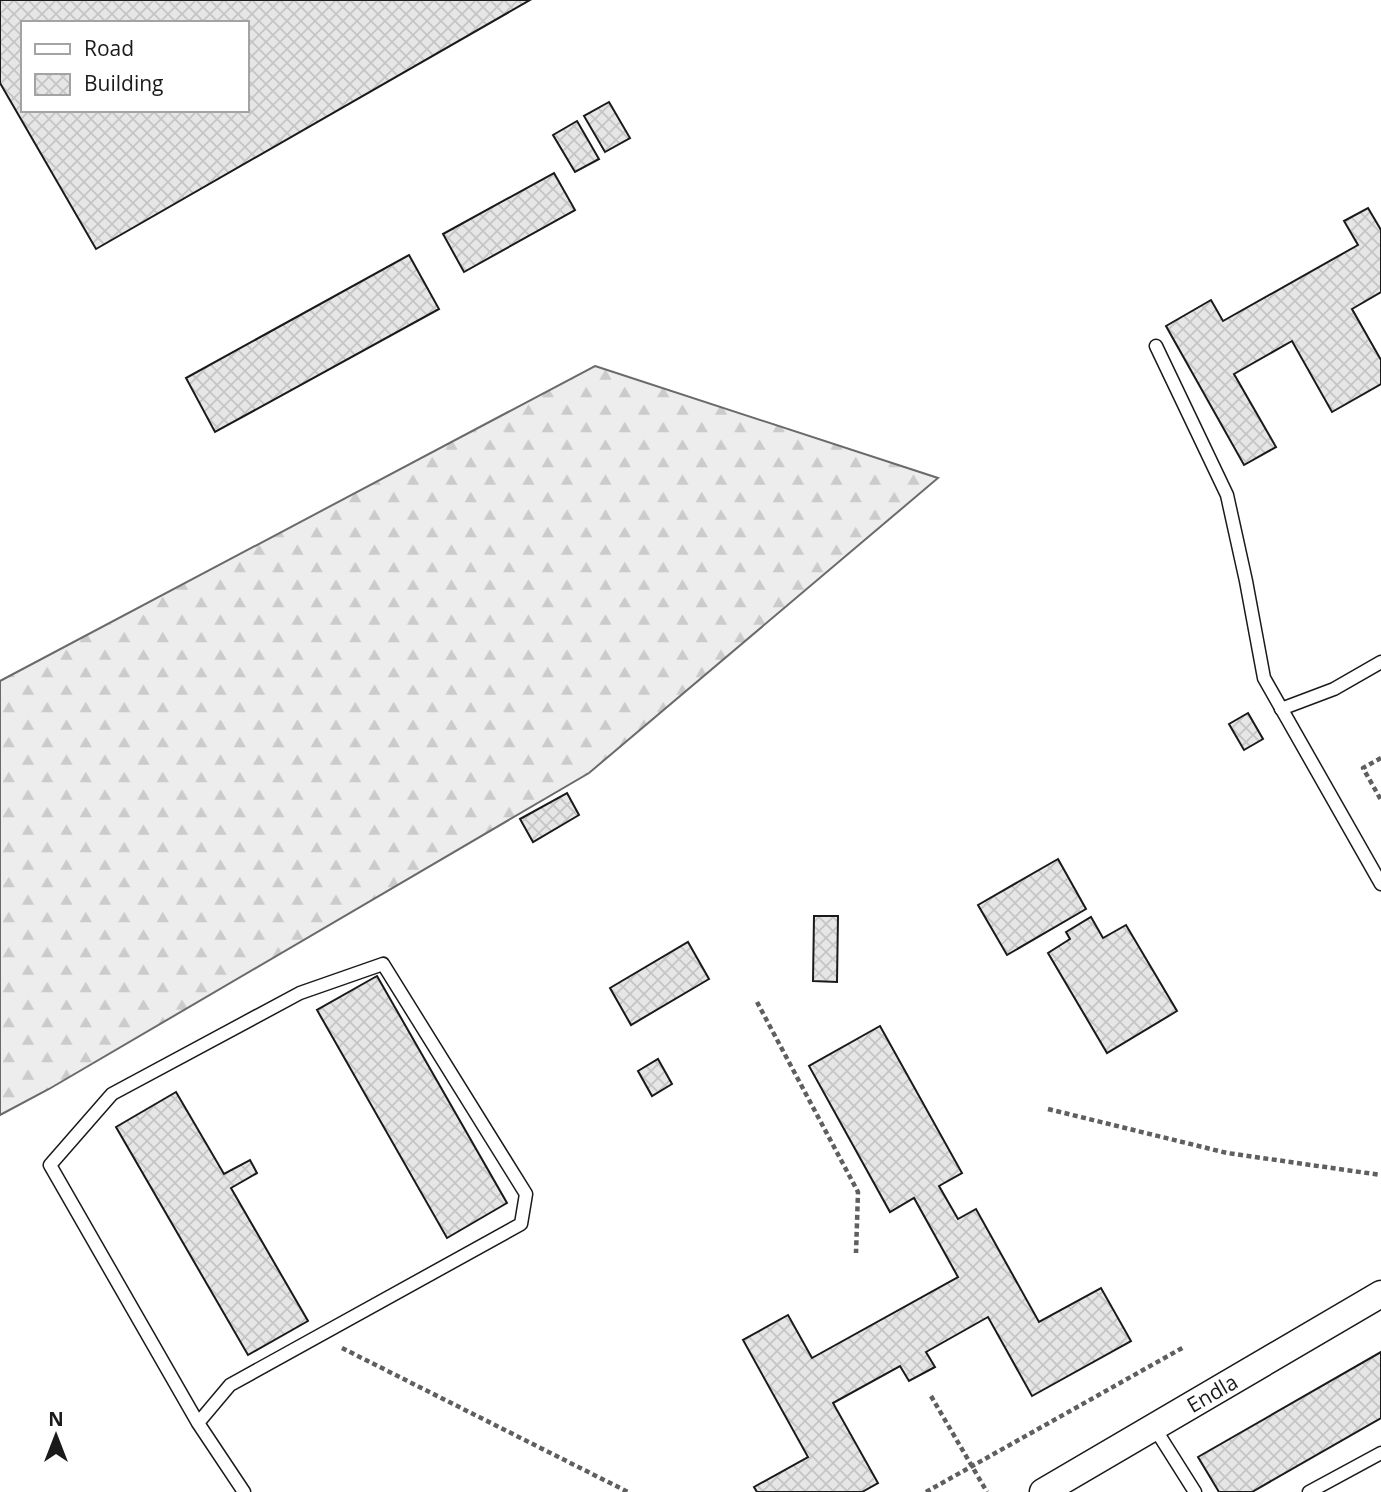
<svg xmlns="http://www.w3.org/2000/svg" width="1381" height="1492" viewBox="0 0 1381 1492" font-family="'Open Sans',sans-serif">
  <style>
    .forest { fill: url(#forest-firs); stroke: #6a6a6a; stroke-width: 2 }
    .building { fill: url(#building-cross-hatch); stroke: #1a1a1a; stroke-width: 2; fill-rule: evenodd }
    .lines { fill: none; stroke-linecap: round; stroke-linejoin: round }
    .lane-casing { stroke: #1a1a1a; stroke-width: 15 }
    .street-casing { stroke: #1a1a1a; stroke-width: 29 }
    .path { stroke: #5f5f5f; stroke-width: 4.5; stroke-dasharray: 5 3.5; stroke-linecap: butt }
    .lane { stroke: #fff; stroke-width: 12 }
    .street { stroke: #fff; stroke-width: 26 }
    .labels { text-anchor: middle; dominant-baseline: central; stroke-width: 5; stroke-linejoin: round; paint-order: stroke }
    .street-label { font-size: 21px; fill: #1a1a1a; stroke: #fff }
  </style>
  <defs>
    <pattern id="forest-firs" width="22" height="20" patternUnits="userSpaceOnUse" patternTransform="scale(1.75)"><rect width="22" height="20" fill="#ededed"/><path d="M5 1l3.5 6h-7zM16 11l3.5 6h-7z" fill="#cbcbcb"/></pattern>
    <pattern id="building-cross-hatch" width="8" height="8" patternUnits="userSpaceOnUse" patternTransform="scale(1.75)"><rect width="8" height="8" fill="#e6e6e6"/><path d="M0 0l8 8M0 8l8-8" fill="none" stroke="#c5c5c5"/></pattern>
  </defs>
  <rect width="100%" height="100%" fill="#fff"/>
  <polygon class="forest" points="595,366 938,478 589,773 49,1089 0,1115 0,681"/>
  <g class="building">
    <path d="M0,0H530L96,249L0,83ZM23,23H247V110H23Z"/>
    <polygon points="609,102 630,138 605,152 584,116"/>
    <polygon points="577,121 599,159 575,172 553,135"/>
    <polygon points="554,173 575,210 464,272 443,234"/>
    <polygon points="1368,208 1381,230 1381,292 1352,309 1381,360 1381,384 1332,412 1292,341 1234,374 1276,447 1244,465 1166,326 1211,300 1223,321 1358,245 1344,221"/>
    <polygon points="409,255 439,309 215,432 186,378"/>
    <polygon points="1248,713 1263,739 1244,750 1229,724"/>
    <polygon points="567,793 579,815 533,842 520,819"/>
    <polygon points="1058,859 1086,909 1007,955 978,905"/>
    <polygon points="814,916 838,916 837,982 813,981"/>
    <polygon points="1091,917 1103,938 1126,925 1177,1011 1107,1053 1048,953 1070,939 1066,932"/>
    <polygon points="688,942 709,979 631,1025 610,988"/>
    <polygon points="377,976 507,1203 447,1238 317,1010"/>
    <polygon points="880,1026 962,1173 939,1186 958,1219 976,1209 1039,1322 1101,1288 1131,1341 1032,1396 988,1317 926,1352 935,1367 909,1381 900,1366 833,1403 878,1483 862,1492 757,1492 754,1487 808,1457 743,1340 788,1315 812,1358 958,1277 914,1198 890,1212 809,1066"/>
    <polygon points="658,1059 672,1084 652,1096 638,1071"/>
    <polygon points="176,1092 224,1174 250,1160 257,1173 231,1188 308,1321 248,1355 116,1127"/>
    <polygon points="1381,1352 1381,1418 1252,1492 1219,1492 1198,1457"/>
  </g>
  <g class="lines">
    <defs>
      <g id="lane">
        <polyline points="1156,346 1227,495 1246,581 1264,678 1381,884"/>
        <polyline points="1281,709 1334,689 1381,662"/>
        <polyline points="198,1423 230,1385 521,1224 526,1194 383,964 300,993 112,1094 50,1165 198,1423 244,1492"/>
        <polyline points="1154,1427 1195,1492"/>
        <polyline points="1309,1492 1381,1453"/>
      </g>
      <polyline id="street" points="1043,1492 1381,1294"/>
    </defs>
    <use href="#lane" class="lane-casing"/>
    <use href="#street" class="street-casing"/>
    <g class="path">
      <polyline points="1381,758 1363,768 1381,800"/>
      <polyline points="757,1002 858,1192 856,1253"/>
      <polyline points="1048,1109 1227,1153 1381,1175"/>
      <polyline points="342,1348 628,1492"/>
      <polyline points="931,1396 987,1492"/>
      <polyline points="926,1492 1184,1347"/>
    </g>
    <use href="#lane" class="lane"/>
    <use href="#street" class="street"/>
  </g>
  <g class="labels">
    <g class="street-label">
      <text transform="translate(1212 1393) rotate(-30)">Endla</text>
    </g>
  </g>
  <rect x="21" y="21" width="228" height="91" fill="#ffffff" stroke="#a3a3a3" stroke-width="2"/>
  <rect x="35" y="44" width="35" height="10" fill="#ffffff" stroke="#a3a3a3" stroke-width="2"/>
  <text x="84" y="56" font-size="21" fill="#1a1a1a">Road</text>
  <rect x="35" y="74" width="35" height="21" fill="url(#building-cross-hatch)" stroke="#a3a3a3" stroke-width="2"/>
  <text x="84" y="91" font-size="21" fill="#1a1a1a">Building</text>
  <g transform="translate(56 1436)" stroke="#ffffff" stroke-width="5" paint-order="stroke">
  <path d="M0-5L12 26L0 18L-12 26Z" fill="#1a1a1a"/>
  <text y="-10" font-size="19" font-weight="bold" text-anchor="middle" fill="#1a1a1a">N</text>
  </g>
</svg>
